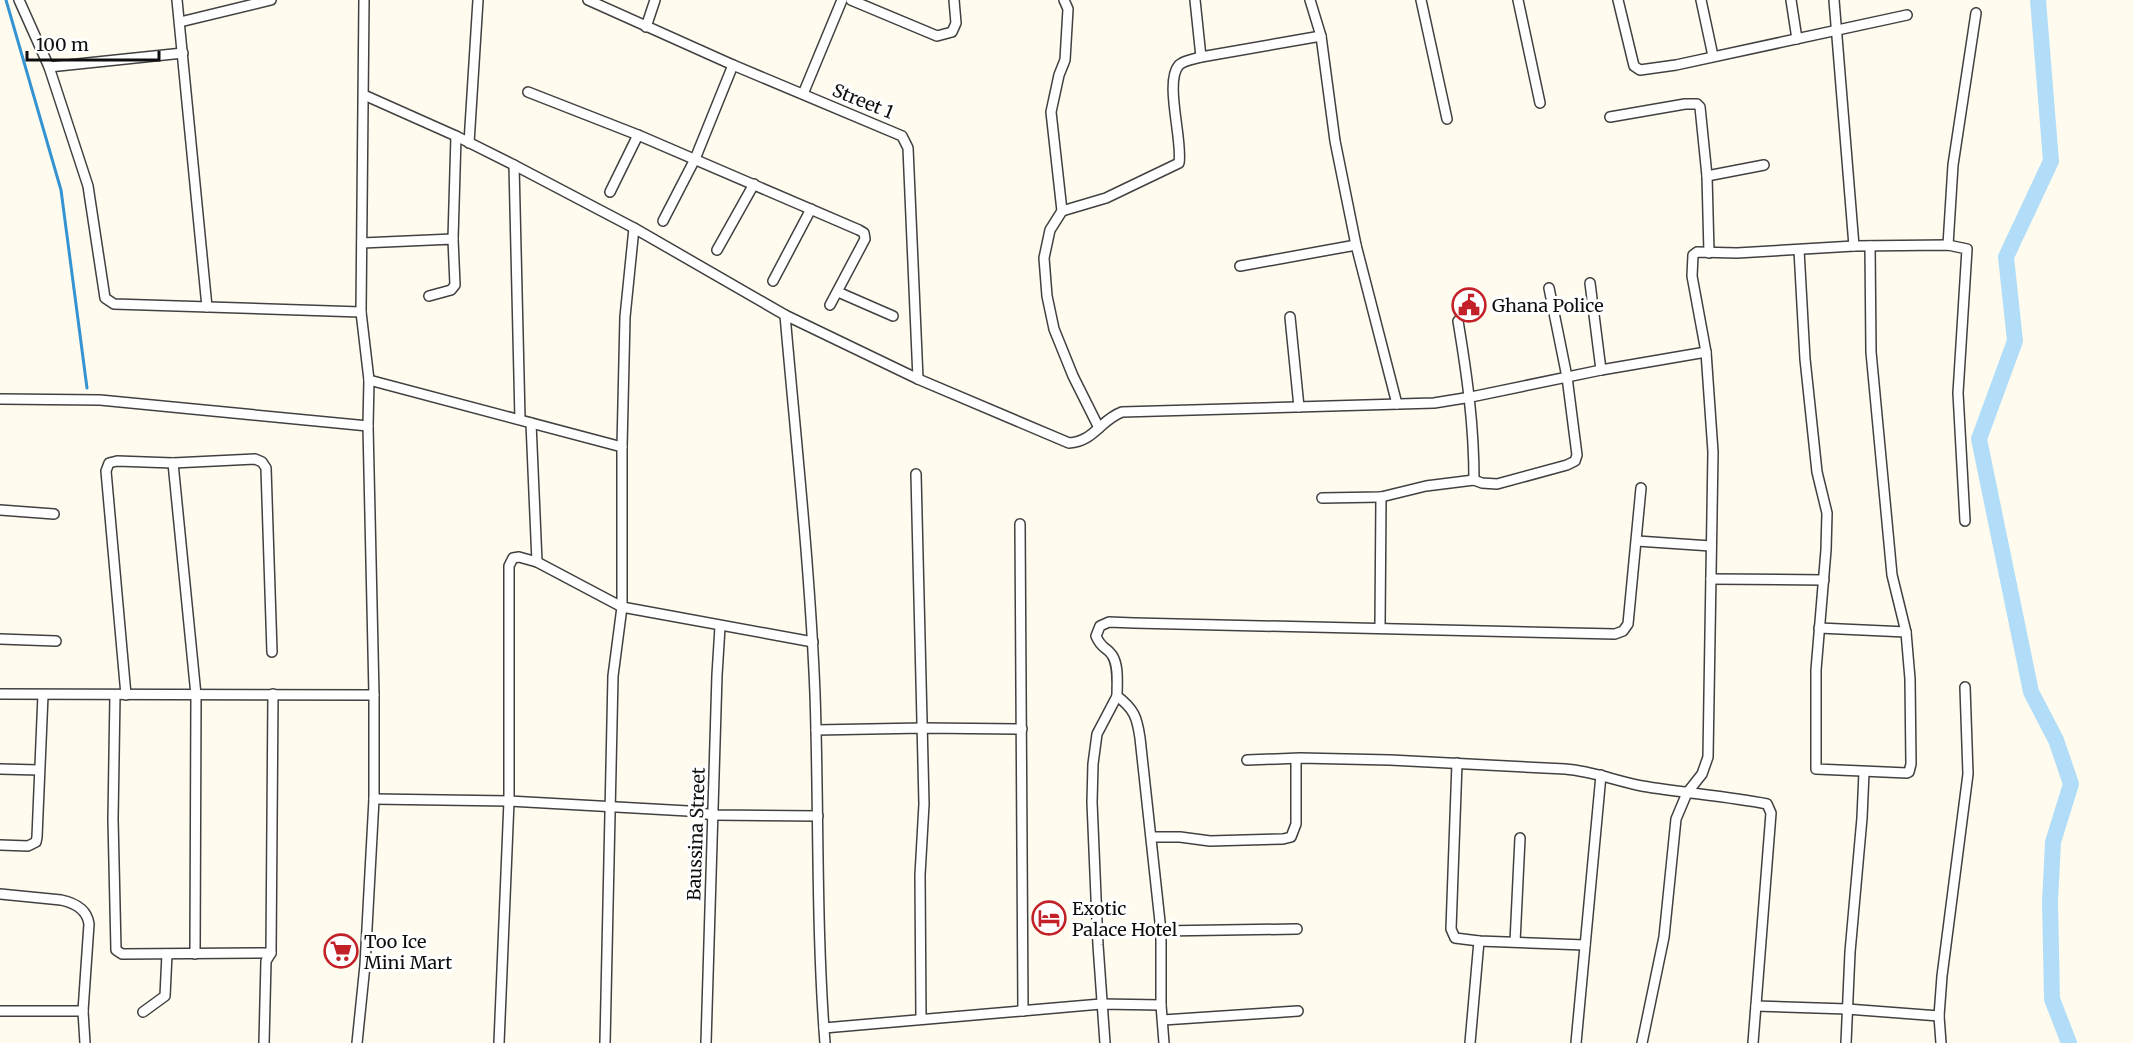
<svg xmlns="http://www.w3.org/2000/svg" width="2133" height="1043" viewBox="0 0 2133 1043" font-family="Merriweather,serif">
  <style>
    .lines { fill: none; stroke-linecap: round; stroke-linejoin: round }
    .stream { stroke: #3693d2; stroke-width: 3 }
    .river { stroke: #b2ddf8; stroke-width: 16 }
    .street-casing { stroke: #414141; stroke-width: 12 }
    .street { stroke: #fff; stroke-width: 9 }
    .labels { text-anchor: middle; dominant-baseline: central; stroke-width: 6; stroke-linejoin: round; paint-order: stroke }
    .street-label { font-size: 18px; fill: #0e0e0e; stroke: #fff }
    .poi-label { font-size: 18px; fill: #0e0e0e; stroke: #fff; text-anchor: start }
  </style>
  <rect width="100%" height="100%" fill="#fffcef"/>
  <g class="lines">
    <polyline class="stream" points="6,0 61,190 87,388"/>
    <polyline class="river" points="2038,0 2051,161 2006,257 2015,341 1979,439 2031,692 2056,740 2071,784 2053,842 2050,902 2052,999 2069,1043"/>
    <defs>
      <g id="street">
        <polyline points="19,0 49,67 88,186 105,298 114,304 361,312"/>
        <polyline points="177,0 207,307"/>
        <polyline points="588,0 733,65 902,136 908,148 918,379"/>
        <polyline points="851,0 937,36 952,32 956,23 954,0"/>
        <polyline points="1064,0 1068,9 1065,60 1059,75 1051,112 1062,211 1050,230 1044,258 1047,296 1054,329 1073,376 1099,428"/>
        <polyline points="1195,0 1201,57"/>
        <polyline points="1310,0 1321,36 1335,141 1356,245 1397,404"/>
        <polyline points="1421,0 1447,119"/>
        <polyline points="1518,0 1540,103"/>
        <polyline points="1618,0 1634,66 1640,70 1676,65 1907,15"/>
        <polyline points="1701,0 1713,56"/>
        <polyline points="1791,0 1797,39"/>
        <polyline points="1834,0 1854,246"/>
        <polyline points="180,22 271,0"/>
        <polyline points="646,27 655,0"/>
        <polyline points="49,67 183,53"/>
        <polyline points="528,92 638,135 859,230 864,233 865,239 830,305"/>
        <polyline points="803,94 842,0"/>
        <path d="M364,95L456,136L514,165L634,228L785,315L918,379L1069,443C1095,441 1100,420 1122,412L1434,403L1471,397L1601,370L1706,352"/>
        <polyline points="1610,117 1685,104 1697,104 1700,107 1707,176 1709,253"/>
        <polyline points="469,143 478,0"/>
        <polyline points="514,165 520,419"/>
        <polyline points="1707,176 1764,165"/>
        <polyline points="610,192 638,135"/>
        <path d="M1062,211L1106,198L1179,163C1183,140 1164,82 1179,65C1184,60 1195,59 1201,57L1321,36"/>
        <polyline points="663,221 695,159 733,65"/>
        <polyline points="453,239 456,136"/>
        <polyline points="362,243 453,239 455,285 451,290 429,296"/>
        <polyline points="1948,245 1953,165 1976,13"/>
        <polyline points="717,250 754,184"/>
        <polyline points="1799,250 1805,359 1817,472 1827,513 1826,550 1816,670 1816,769 1907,773 1909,772 1911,764 1910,679 1906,632 1892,575 1871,352 1870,246"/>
        <polyline points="1240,266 1356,245"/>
        <polyline points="773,281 811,209"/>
        <polyline points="1590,283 1601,370"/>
        <polyline points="838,292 893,316"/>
        <path d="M785,315C796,441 810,568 815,694C819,811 816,927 825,1043"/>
        <polyline points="1290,317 1299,407"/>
        <path d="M1458,321C1467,375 1474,425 1474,480"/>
        <polyline points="369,380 622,447"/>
        <polyline points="0,399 100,400 368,426"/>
        <polyline points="531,423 537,562"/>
        <polyline points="173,463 196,695 195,954"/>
        <polyline points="916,474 924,804 920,875 921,1019"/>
        <polyline points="1322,498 1381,497 1426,486 1474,480 1482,483 1497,484 1567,465 1575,461 1577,455 1567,377 1549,288"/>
        <polyline points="0,510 54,514"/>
        <polyline points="1020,524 1023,1011"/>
        <polyline points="1637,541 1711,546"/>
        <polyline points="1711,579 1824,580"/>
        <polyline points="1380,627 1381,497"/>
        <polyline points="1819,628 1906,632"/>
        <polyline points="0,639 56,641"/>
        <polyline points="0,694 374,695"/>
        <polyline points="115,695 113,819 116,950 122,954 271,953"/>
        <polyline points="126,695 106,471 109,463 117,461 173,463 255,459 262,462 266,468 272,652"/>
        <polyline points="816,730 923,728 1022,729"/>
        <path d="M1247,760L1300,758L1390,760L1565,769C1592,771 1616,781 1642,786C1683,793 1726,796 1767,804L1771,813L1753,1043"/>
        <polyline points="1457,763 1451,929 1455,938 1479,941 1585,945"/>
        <polyline points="0,769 39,770"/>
        <polyline points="374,799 509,801 688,811 713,815 818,816"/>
        <polyline points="1152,837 1180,837 1210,841 1283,839 1291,837 1296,824 1296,759"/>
        <polyline points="0,845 28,846 36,842 37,837 43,695"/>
        <path d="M0,894L61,900C75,903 87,909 89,924L83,1011L85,1043"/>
        <polyline points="1161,931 1297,929"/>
        <polyline points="1515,942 1520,838"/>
        <polyline points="1756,1006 1847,1009 1939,1016"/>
        <polyline points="0,1011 83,1011"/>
        <polyline points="143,1012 165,996 167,954"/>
        <polyline points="1163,1020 1298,1011"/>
        <polyline points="824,1028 1101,1004 1161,1005"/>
        <polyline points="264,1043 266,961 271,953 273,694"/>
        <polyline points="357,1043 365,965 374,799 374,695 368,426 369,380 361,312 364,0"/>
        <polyline points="499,1043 509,801 509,566 513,558 519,557 537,562 622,607 813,642"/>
        <polyline points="605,1043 613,676 622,607 622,447 625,317 634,228"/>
        <polyline points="706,1043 717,675 720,627"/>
        <polyline points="1105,1043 1098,945 1092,802 1093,764 1097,734 1117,696"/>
        <path d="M1164,1043L1161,1005V931L1140,738C1137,717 1134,709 1117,696C1117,684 1119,665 1112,655C1106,646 1102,650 1096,636L1100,626L1109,622L1134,623L1615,634L1623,631L1628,624L1641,488"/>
        <polyline points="1470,1043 1479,941"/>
        <polyline points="1576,1043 1601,775"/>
        <polyline points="1642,1043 1664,937 1676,819 1687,793 1702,774 1708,757 1713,452 1706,352 1692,276 1693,255 1697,252 1737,253 1854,246 1948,245 1967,249 1958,393 1965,521"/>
        <polyline points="1846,1043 1850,952 1862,818 1864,772"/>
        <polyline points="1941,1043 1939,1016 1942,976 1968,774 1965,687"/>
      </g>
    </defs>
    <use href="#street" class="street-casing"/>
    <use href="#street" class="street"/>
  </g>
  <defs>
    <symbol id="civic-ring" viewBox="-11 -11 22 22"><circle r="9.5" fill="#fff" stroke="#c32128" stroke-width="1.5"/><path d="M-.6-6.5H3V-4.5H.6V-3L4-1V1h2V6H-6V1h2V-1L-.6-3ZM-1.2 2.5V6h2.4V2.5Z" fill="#c32128"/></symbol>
    <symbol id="hotel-ring" viewBox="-11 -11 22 22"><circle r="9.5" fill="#fff" stroke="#c32128" stroke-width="1.5"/><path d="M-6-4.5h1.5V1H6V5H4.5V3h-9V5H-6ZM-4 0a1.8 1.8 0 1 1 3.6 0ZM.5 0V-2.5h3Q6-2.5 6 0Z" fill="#c32128"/></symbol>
    <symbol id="supermarket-ring" viewBox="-11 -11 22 22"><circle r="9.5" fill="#fff" stroke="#c32128" stroke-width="1.5"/><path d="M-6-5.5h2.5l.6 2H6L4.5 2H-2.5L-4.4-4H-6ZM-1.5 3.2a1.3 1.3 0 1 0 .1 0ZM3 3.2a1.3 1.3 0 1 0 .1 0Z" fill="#c32128"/></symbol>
  </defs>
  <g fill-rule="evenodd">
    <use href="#civic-ring" x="1450" y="286" width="38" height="38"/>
    <use href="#hotel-ring" x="1030" y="899" width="38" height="38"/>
    <use href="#supermarket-ring" x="322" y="932" width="38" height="38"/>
  </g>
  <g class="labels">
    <g class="street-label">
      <text transform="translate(863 101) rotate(22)">Street 1</text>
      <text transform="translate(696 834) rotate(-88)">Baussina Street</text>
    </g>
    <g class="poi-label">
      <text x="1492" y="305">Ghana Police</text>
      <text x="1072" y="908">Exotic<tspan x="1072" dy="21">Palace Hotel</tspan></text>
      <text x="364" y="941">Too Ice<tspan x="364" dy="21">Mini Mart</tspan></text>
    </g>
  </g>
  <path d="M27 51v9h132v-9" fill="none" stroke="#0e0e0e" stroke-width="3"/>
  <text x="36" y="51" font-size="18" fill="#0e0e0e" stroke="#ffffff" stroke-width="4.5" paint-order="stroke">100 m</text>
</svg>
